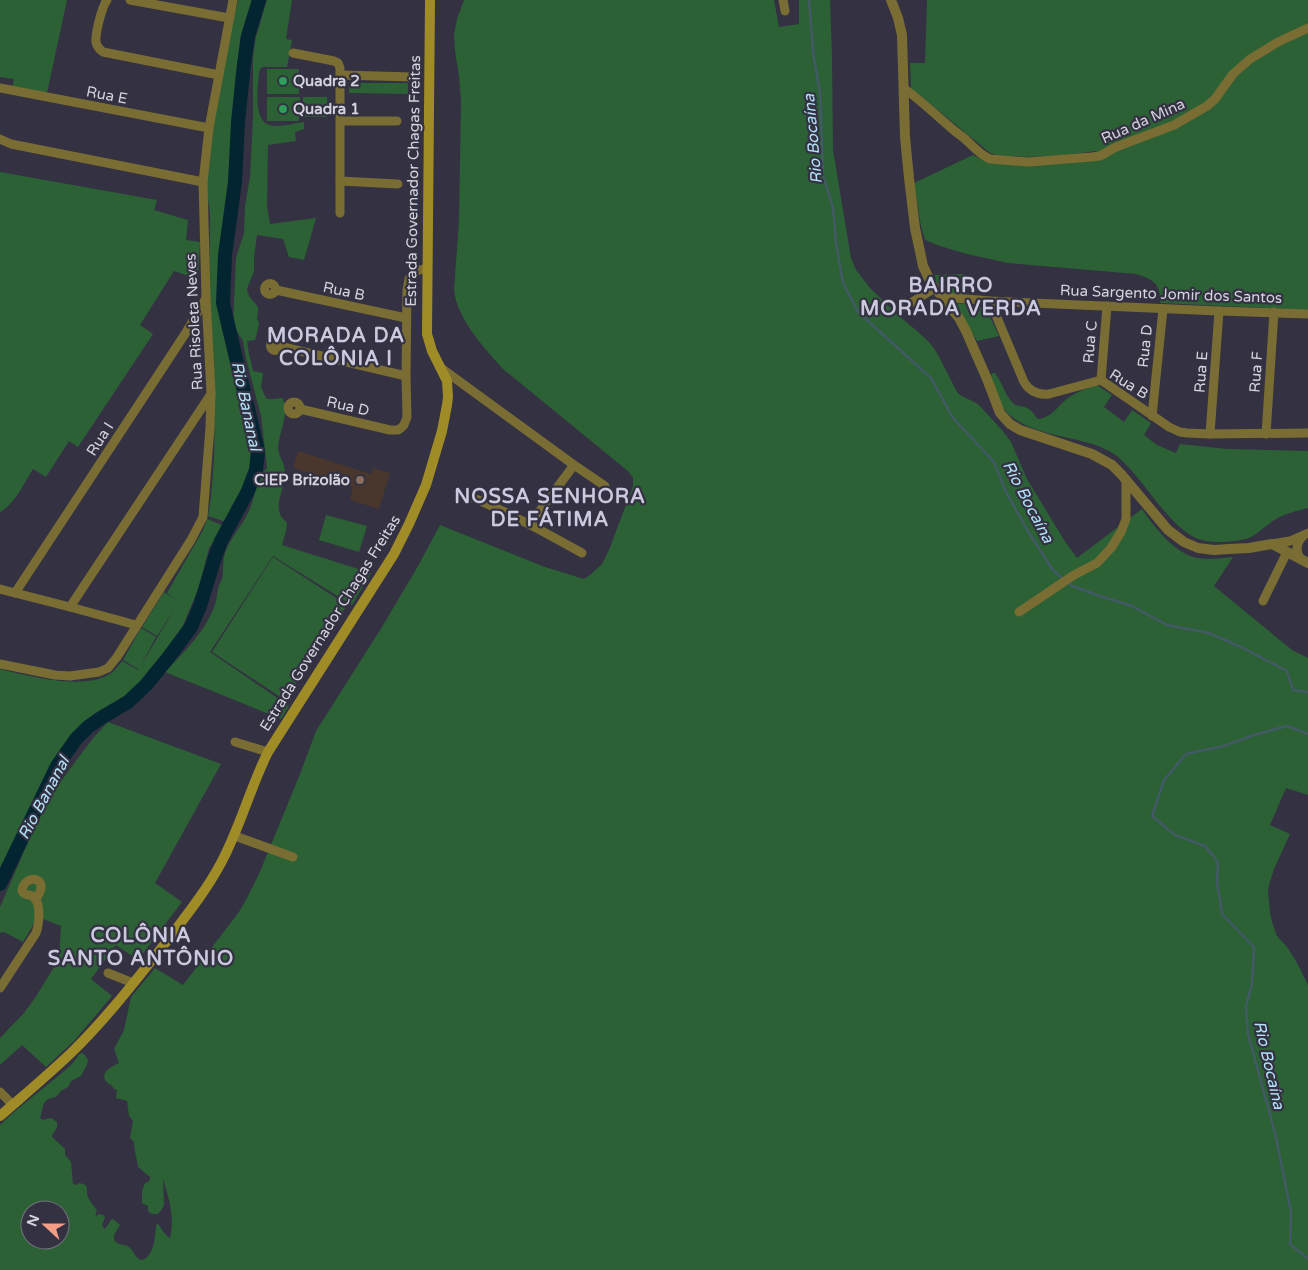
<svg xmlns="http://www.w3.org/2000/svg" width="1308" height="1270" viewBox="0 0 1308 1270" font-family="'Varela Round',sans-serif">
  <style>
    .education { fill: #49372d }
    .green { fill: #2c6135; fill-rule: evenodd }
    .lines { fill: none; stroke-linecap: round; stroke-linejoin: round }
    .stream { stroke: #425966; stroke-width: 2.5 }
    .river { stroke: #032532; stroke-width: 14 }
    .minor { stroke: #796d34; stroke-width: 9 }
    .tertiary { stroke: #796d34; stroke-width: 10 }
    .secondary { stroke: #a08c27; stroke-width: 10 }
    .leisure-dot { fill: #2e9e5b; stroke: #333142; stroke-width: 2 }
    .education-dot { fill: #8d6e63; stroke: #333142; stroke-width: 2 }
    .labels { text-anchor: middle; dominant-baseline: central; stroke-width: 4.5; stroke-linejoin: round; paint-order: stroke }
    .poi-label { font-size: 15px; font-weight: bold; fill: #d4d3de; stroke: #333142; text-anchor: start }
    .street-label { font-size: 15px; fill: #d4d3de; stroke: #333142 }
    .water-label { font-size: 16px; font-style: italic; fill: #b3e1f8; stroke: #333142 }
    .district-label { font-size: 20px; font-weight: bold; letter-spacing: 1px; fill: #cbc9de; stroke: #333142 }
  </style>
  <rect width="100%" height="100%" fill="#333142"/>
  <polygon class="education" points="298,451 371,474 373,468 390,473 379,509 350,500 353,487 293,468"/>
  <g class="green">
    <polygon points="0,0 67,0 47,93 12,88 14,79 0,77"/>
    <polygon points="238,0 252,0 240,39 234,177 229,211 227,219 222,258 221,296 221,304 236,369 248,413 253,444 253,455 248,479 226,522 208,516 211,497 214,459 215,389 209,298 210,214 206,184 211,140 229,38"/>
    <path d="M267,0H292L286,39L292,40L287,67H263L261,68L259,72C258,88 251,127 276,126C285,126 295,123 304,122V129L295,132L296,141L268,145L267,206L270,224L316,218L304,260L289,257L283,239L257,235L254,258V271L247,289L249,296L258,307V310L257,319L259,323L258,329L255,340L247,341L249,354L253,371L263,373L261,387L266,398C271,401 276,398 282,398C291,409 279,433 278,447C278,456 285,463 285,472C286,486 275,501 280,514C281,518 285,520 287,523L286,531L282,545L371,573L352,605L273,556L210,652L289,706L281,719L165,672C185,651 208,629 216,601C217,596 217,591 219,586C219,584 221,582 222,579C224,571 222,563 225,553C231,536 245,523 251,506C256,493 255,479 267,468L261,416L246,358L243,341L233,325L236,258L244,233L245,206L250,177L253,118V56L256,37Z"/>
    <path d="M464,0H774L779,27L799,24V0H830L832,56L833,150L851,258L856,270L871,289L899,316L917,331L930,343L937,353L957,392L960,395L978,404L1002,430L1011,442L1027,479L1064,540L1077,558L1142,509C1154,527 1176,555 1198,558C1209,560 1222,558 1233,557L1214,586L1292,650L1308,658V795L1286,788L1270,825L1290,834L1274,869L1269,885L1268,890L1270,913L1272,922L1277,936L1287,947L1296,961L1308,985V1270H0V1125C23,1103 47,1086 71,1065C75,1061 77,1056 81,1053L85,1055L88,1060L87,1065L81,1076L71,1081L68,1087L61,1091L56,1097L48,1099L44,1103L42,1110L40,1118L43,1120L51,1118L57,1122V1128L52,1135V1137L65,1149V1155L71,1162L73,1184L76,1185L79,1183C92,1185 84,1191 89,1199C91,1203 94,1206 97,1210L95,1217L99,1214L103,1215L105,1217L102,1226L105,1229L111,1220L113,1219L120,1225C118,1229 113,1234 114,1239C117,1247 126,1243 130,1248C135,1252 138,1266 147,1257C156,1249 154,1234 157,1223C162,1228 164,1235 170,1238C175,1217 169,1199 163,1179L164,1205L162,1209L158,1214H152L148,1211V1206L142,1203V1191L145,1183L148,1182L150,1179V1177L138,1167C137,1158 134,1151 134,1142L130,1138L133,1121L129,1116L127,1101L116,1098L117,1090L114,1089C111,1083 108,1085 105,1080C101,1071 113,1066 119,1063L114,1049L124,1030L131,997L155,968L183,985L239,912L247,898L259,874L300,774L316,731L382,627L418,566L440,525L545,567L584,579L590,575L602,564L609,550L633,486V478L629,472L503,369C485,349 457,319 454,290L459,221L461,101L459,76L455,51L454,34L457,19ZM30,1210H60V1240H30Z"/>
    <path d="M927,0H1308V310L1160,303C1161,284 1153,279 1136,274L1008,263L967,254L940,246L925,240L921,226L914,183L973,155L985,161L1097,158L1096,151C1069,155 1041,158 1014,156C1006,156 998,156 990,153L911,88L910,63H925Z"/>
    <rect x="267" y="69" width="32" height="25"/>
    <polygon points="349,83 408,83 408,94 349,93"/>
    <polygon points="267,97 300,97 299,121 267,121"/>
    <rect x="303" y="97" width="24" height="20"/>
    <path d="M0,172L157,200L154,210L188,220L186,240L200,242L198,279L174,271L140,325L153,334L78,447L69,441L46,477L33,469C24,483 15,504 0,512Z"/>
    <path d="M965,274V295C949,294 937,295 935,275Z"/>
    <polygon points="954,303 985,306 999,336 977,341"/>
    <path d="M992,373H995C1002,382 1004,393 1012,402C1016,407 1021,405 1027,408C1032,410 1034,415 1038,419C1053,418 1059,403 1071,396C1079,391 1088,388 1097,385L1112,395L1104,407L1124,422L1132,410L1151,423L1144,435L1157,445L1176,453L1180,444L1227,449L1308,451V508C1297,511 1286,513 1276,519C1267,524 1260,532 1251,537C1241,542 1218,543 1206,541C1171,536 1143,474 1114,454C1081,432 1020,441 999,401C995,394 994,384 991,376Z"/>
    <polygon points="326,515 367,526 359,552 319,540"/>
    <path d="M207,519L224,526L209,548L199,587L182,628L174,641L157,666L138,686L128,694L94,714L68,739L46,774L0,872V669C28,676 82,690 108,675C114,672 118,666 122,661L138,670V669L123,660L141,628L156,637L140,667L175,608L157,636L142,627L164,592L179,602L167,593L203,530Z"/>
    <polygon points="273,557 347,605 285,700 212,652"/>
    <polygon points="108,722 221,764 155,883 182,902 138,960 116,945 91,979 112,996 74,1041 46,1067 22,1045 0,1065 0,1038 24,1013 35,998 59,959 61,926 38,917 23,942 4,932 0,933 0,907 38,819 56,788 78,758 94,737"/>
  </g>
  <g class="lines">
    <g class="stream">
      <polyline points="809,0 813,52 820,93 823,175 833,208 836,243 843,283 858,312 931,378 953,418 994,462 1005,490 1026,528 1052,569 1063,579"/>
      <polyline points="1068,582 1072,586 1100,596 1132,606 1167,625 1209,633 1243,648 1287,671 1293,690 1308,692"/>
      <polyline points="1308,734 1287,726 1254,735 1224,746 1186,754 1164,780 1152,816 1175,835 1205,846 1218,862 1217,882 1222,914 1254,947 1252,984 1246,1006 1248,1034 1275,1133 1291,1212 1290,1244 1308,1259"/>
    </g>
    <polyline class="river" points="0,884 57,766 76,739 88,727 101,718 128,702 146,685 168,658 191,627 200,606 215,557 221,541 248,491 256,470 258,451 223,303 225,255 235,182 238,122 244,64 248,36 259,0"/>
    <g class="minor">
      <path d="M107,0C102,6 95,34 96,42C97,47 99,49 103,52L219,75"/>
      <polyline points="130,0 229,18"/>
      <polyline points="783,0 785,11"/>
      <polyline points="293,53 334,61 338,63 340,68 340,213"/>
      <polyline points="341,75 413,77"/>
      <polyline points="0,88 209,128"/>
      <path d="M905,89C921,101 935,114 950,127C955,132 961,135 966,140C974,147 980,155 990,159L1029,162L1091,157L1100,156L1116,147L1174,125L1207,106L1215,99L1233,74L1250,59L1278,42L1308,28"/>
      <polyline points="341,121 397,121"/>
      <polyline points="0,139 11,144 203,182"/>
      <polyline points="340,181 398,184"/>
      <circle cx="270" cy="289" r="5.5"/>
      <polyline points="276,290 406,318"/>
      <polyline points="943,297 990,301 1219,311 1308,314"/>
      <path d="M990,301L1024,382C1030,392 1039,395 1049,394L1101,380L1169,427L1180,432L1187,433L1210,434L1308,433"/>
      <polyline points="904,307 935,288"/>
      <circle cx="275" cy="346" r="4.5"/>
      <polyline points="279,346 406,376"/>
      <polyline points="441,368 574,465 605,486"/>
      <polyline points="1101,380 1107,306"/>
      <circle cx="294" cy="408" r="6"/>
      <polyline points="300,409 390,430 398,430 401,428 404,425 407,417 406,376 407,290 409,279 413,272 427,268"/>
      <polyline points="1152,416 1163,309"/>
      <polyline points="1210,434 1219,311"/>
      <polyline points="1266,434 1274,312"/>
      <path d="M471,497C510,513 546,533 582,553"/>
      <polyline points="530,524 574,465"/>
      <polyline points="1272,544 1290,541 1308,533"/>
      <path d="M1300,558C1295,550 1296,543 1303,536"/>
      <polyline points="0,589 70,607 136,625"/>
      <polyline points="15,593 185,334 206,298"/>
      <polyline points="1263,601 1287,552"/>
      <polyline points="70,607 211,394"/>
      <polyline points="1019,612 1074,575 1097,563 1111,548 1121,532 1126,519 1126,479"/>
      <polyline points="0,664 55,675 70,676 99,672 108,668 117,657 191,540 203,517 210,427 211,393 206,298 203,182 209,128 233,0"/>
      <polyline points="235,742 268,752"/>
      <polyline points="235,836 293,857"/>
      <polyline points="108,973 133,983"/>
      <path d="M0,988L36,933C39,925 42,901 32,896C27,894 25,896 22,891C23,877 42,875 41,888C41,892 37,896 36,899"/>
      <polyline points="0,1092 13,1105"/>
    </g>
    <polyline class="tertiary" points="891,0 898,18 902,35 905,137 909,178 915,228 923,266 931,283 959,318 966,331 987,379 1000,413 1010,424 1020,430 1092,454 1112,465 1121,474 1168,530 1184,542 1198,548 1214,550 1229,549 1249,548 1272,544 1308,563"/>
    <path class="secondary" d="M0,1116C24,1095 48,1075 71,1053C106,1019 136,980 167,941C186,916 206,891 221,863C240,828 250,788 268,752L394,554L409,524L426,485L442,431L447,405L448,397L447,381L432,351L427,334L430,0"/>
  </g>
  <g class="leisure-dot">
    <circle cx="283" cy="81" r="5"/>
    <circle cx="283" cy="109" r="5"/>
  </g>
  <circle class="education-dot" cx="360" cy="480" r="5"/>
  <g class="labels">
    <g class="poi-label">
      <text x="293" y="81">Quadra 2</text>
      <text x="293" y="109">Quadra 1</text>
      <text x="350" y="480" text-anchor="end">CIEP Brizolão</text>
    </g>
    <g class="street-label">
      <text transform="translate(107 95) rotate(11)">Rua E</text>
      <text transform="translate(1143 121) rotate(-24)">Rua da Mina</text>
      <text transform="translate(413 181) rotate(-89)">Estrada Governador Chagas Freitas</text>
      <text transform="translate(344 291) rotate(12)">Rua B</text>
      <text transform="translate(1171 294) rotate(2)">Rua Sargento Jomir dos Santos</text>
      <text transform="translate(194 322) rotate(-93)">Rua Risoleta Neves</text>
      <text transform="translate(1090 342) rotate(-85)">Rua C</text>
      <text transform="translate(1145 346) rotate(-84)">Rua D</text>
      <text transform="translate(1201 372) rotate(-86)">Rua E</text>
      <text transform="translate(1256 372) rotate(-86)">Rua F</text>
      <text transform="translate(1129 384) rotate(32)">Rua B</text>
      <text transform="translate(348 406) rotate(13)">Rua D</text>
      <text transform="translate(100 439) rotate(-57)">Rua I</text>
      <text transform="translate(330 623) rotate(-58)">Estrada Governador Chagas Freitas</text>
    </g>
    <g class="water-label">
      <text transform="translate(813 139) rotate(-95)">Rio Bocaína</text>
      <text transform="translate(246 406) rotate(78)">Rio Bananal</text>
      <text transform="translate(1028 502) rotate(62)">Rio Bocaína</text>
      <text transform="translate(44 798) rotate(-62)">Rio Bananal</text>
      <text transform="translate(1269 1065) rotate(77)">Rio Bocaína</text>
    </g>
    <g class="district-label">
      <text x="951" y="286">BAIRRO<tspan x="951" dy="23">MORADA VERDA</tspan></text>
      <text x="336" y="336">MORADA DA<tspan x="336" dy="23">COLÔNIA I</tspan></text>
      <text x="550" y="497">NOSSA SENHORA<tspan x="550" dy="23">DE FÁTIMA</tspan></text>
      <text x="141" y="936">COLÔNIA<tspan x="141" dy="23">SANTO ANTÔNIO</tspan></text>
    </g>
  </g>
  <g transform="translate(45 1225) rotate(291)"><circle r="24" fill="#333142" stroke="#737280"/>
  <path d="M0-4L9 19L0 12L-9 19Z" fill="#f49e87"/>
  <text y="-8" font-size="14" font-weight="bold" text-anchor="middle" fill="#d4d3de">N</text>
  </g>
</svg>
